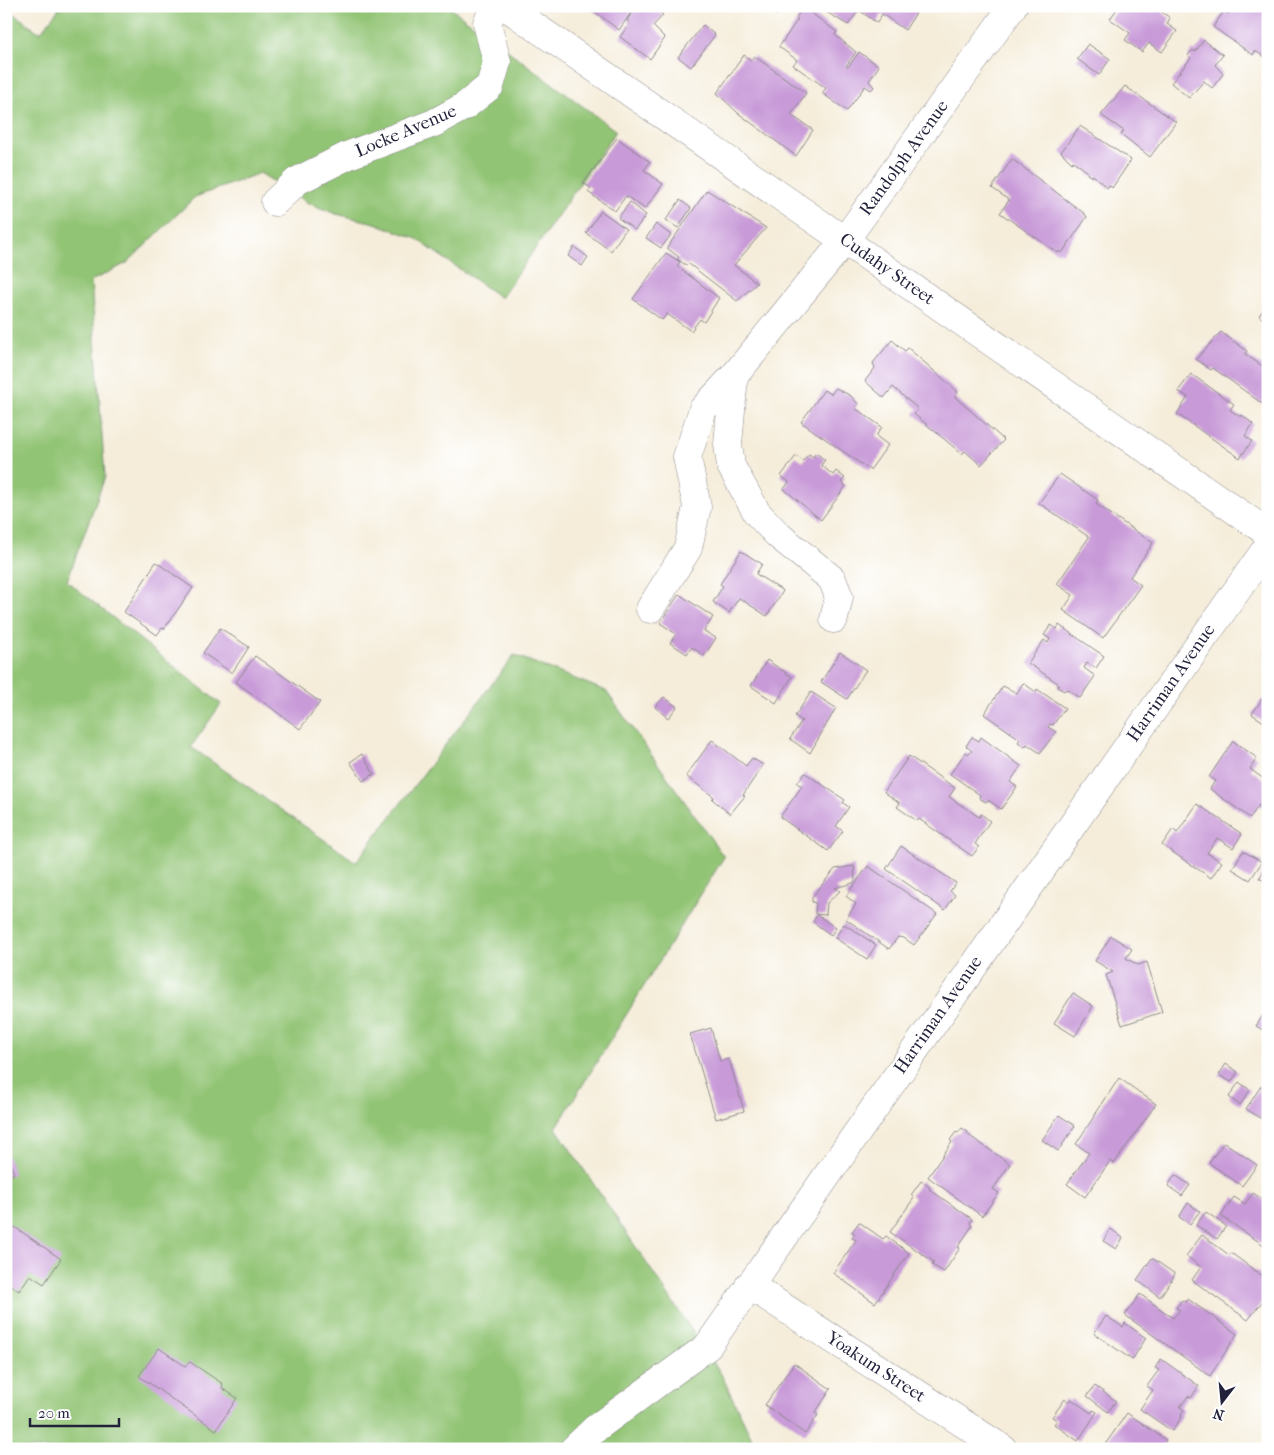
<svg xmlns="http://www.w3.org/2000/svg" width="1274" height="1455" viewBox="0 0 1274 1455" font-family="'IM FELL French Canon',serif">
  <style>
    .green { fill: #92c475; stroke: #5a7358 }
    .building { fill: #c89ad8 }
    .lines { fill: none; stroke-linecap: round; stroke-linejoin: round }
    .minor-casing { stroke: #8c888a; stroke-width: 29 }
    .minor { stroke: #fff; stroke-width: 28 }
    .labels { text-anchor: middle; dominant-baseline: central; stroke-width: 5; stroke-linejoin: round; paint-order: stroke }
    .street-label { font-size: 18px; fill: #22223b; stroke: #fff }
  </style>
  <rect width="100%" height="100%" fill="#fff"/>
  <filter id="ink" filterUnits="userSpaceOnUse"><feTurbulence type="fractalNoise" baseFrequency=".02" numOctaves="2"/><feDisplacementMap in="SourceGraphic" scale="10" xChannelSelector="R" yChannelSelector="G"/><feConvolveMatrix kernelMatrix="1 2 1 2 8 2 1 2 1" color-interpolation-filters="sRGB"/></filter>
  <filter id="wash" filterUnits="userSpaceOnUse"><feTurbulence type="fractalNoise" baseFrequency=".0096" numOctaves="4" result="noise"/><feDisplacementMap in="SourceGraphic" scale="20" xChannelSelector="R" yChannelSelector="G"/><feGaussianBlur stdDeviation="1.12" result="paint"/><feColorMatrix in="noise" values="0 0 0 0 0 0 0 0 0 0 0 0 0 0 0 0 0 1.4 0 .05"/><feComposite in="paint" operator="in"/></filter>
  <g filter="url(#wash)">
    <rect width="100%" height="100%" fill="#f5edda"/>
    <polygon class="green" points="61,6 448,6 616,131 501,298 415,238 375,223 336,214 308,203 260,173 195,197 127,263 91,281 105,477 67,581 221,704 191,747 356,862 514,655 606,691 724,857 556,1128 721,1374 757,1449 6,1449 6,8 40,33"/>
    <g id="blocks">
      <g class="building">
        <polygon points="587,6 628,6 633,10 619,30"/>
        <polygon points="637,6 656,6 655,8 663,15 653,26 665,38 650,59 620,37 630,23 627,20"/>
        <polygon points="763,6 782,6 776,15"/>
        <polygon points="822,6 919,6 920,7 905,30 882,14 877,23 859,10 848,25 823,10 825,8"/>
        <polygon points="1119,6 1162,6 1165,8 1162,12 1170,18 1167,24 1177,31 1162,52 1149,43 1142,52 1125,40 1130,33 1110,19"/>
        <polygon points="1231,6 1268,8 1268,53 1265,57 1255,51 1253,55 1213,27 1224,11 1228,14"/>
        <polygon points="803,7 837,32 835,35 856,52 846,66 848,67 859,52 879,66 869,81 874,87 871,90 865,86 847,111 822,93 826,88 793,65 797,60 779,47 798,19 796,18"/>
        <polygon points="703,25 715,35 691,67 678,57"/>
        <polygon points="1204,40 1223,55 1215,65 1223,74 1212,88 1204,81 1189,98 1171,83 1191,58 1188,55 1193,50 1195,52"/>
        <polygon points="1088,44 1110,59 1099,75 1077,59"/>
        <polygon points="744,55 751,60 754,56 806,93 791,115 813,130 796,156 738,113 717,93"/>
        <polygon points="1125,86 1176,122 1150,157 1121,134 1124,131 1101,115"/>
        <polygon points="1080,126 1131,160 1112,188 1109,185 1107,188 1093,175 1092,177 1087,174 1088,172 1073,161 1072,163 1061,152"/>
        <polygon points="617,138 650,162 644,170 663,184 645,209 626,196 615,211 588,192 591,188 583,183"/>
        <polygon points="1012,159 1085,214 1087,217 1062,253 1059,251 1058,253 1000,213 1009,200 992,188"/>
        <polygon points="707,190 766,228 734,265 757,283 737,301 689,264 686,265 677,259 679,257 667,248"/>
        <polygon points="680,200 691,208 678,228 666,220"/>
        <polygon points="630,202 646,215 635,230 618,218"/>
        <polygon points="601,211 626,229 611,251 586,233"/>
        <polygon points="656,224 671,235 661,248 646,238"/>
        <polygon points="574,247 588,257 582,266 568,256"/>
        <polygon points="666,253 680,262 677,266 719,298 704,322 700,319 691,331 667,314 662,320 633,299"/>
        <polygon points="1266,305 1268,306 1268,322 1259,316"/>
        <polygon points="1221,332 1247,351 1245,354 1268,370 1268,408 1213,368 1211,370 1196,359"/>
        <polygon points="892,340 905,351 908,348 958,392 955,397 1004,440 981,465 965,451 962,454 914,414 918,409 893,387 884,398 865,381 875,368 873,363"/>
        <polygon points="1191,374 1234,404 1230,410 1241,417 1242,415 1253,424 1245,436 1252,441 1240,458 1177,414 1188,397 1178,391"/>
        <polygon points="836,388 851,396 858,404 855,408 882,427 876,436 888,445 870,470 801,422 824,390 831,394"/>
        <polygon points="816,453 825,460 821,465 833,475 836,471 845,478 841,482 846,486 821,520 784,489 789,482 781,476 796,456 803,461 809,454 813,457"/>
        <polygon points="1060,474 1098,500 1096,504 1153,543 1130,577 1141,585 1103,638 1063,610 1073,595 1057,584 1089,537 1039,503"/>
        <polygon points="741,551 762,564 756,574 783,591 767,616 739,598 729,613 713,602 723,586 720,584"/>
        <polygon points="156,562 193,588 164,629 162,628 157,635 124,612"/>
        <polygon points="679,594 713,617 704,631 716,638 704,656 692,647 687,654 670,643 676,634 660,623"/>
        <polygon points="1051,625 1057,629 1059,625 1104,656 1096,668 1087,663 1084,668 1095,676 1080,698 1066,689 1064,691 1057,687 1059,684 1028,663 1044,640 1048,643 1050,639 1044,635"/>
        <polygon points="220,628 249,647 232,673 203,653"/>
        <polygon points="840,652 866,670 847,699 821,682"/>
        <polygon points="255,656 320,702 300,729 236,682"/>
        <polygon points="767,660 792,677 776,703 751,686"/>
        <polygon points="1023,683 1036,692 1037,689 1065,708 1053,725 1050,724 1048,727 1056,732 1040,753 1027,744 1025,747 1018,742 1020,739 984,714 1003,686 1017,693"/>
        <polygon points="811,692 836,708 810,753 790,739 802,721 795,716"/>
        <polygon points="664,697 677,707 668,718 655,707"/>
        <polygon points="1262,699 1268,704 1268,725 1252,714"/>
        <polygon points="972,737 979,741 981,737 1021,766 1010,782 1017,787 1001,809 988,800 986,802 979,798 980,795 950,774 966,752 969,754 972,751 966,746"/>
        <polygon points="712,740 746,766 752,758 763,765 743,795 745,796 730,814 712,799 714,797 686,776"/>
        <polygon points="1233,741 1257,758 1250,769 1268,782 1268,811 1259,805 1250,818 1210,789 1215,781 1209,777"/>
        <polygon points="362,754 374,774 363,781 350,762"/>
        <polygon points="909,756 955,788 949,797 979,817 981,814 990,821 975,844 979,847 972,856 919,819 917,821 897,807 900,803 884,792"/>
        <polygon points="805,773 845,800 843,803 849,807 836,826 843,831 828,851 780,817 802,786 797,783"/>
        <polygon points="1197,804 1242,834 1233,848 1217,838 1207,853 1222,862 1211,878 1162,845 1173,829 1177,833"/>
        <polygon points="901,846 956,883 950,891 955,895 945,910 886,869"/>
        <polygon points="1243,851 1262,862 1250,880 1232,869"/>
        <polygon points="1268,865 1268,883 1259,878"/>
        <polygon points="854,866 855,880 853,883 835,888 840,891 827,903 826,915 815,914 816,903 812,902 812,897 835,869"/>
        <polygon points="868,866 937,914 914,945 904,938 898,937 889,949 846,919 856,904 846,896"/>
        <polygon points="817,915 836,928 831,935 813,922"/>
        <polygon points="844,924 876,945 867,959 835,938"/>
        <polygon points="1111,936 1132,949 1126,958 1138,965 1147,962 1162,1012 1122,1025 1106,975 1113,972 1095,961"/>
        <polygon points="1073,993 1093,1006 1075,1036 1054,1023"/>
        <polygon points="1265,1012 1268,1014 1268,1030 1265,1031 1256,1026"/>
        <polygon points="711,1028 720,1061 729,1059 744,1111 716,1119 690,1034"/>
        <polygon points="1226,1064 1238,1072 1231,1082 1219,1075"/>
        <polygon points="1119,1078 1156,1104 1114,1164 1110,1161 1085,1197 1067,1184 1089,1153 1076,1144"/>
        <polygon points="1239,1082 1250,1090 1240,1105 1229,1097"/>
        <polygon points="1261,1086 1268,1090 1268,1123 1246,1109"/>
        <polygon points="1059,1115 1075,1126 1058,1151 1042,1140"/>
        <polygon points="962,1128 968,1132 967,1134 1010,1164 993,1189 999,1193 982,1216 928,1177 952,1142 950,1140 956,1132 958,1133"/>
        <polygon points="1224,1142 1257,1165 1242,1186 1209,1163"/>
        <polygon points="6,1151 14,1174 6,1176"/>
        <polygon points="1175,1175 1190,1185 1182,1196 1168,1186"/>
        <polygon points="921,1181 930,1187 929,1189 972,1219 970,1223 972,1226 958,1247 960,1248 944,1272 932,1265 934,1262 890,1232 914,1198 911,1195"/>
        <polygon points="1253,1193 1268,1203 1268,1248 1221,1216 1234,1197 1245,1204"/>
        <polygon points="1188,1203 1200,1211 1190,1224 1179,1217"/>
        <polygon points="1206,1212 1226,1226 1217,1239 1196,1225"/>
        <polygon points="6,1221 61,1259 44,1284 30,1275 19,1291 6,1282"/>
        <polygon points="859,1222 883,1239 886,1236 909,1253 875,1303 833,1273 856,1240 852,1238 855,1234 852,1232"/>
        <polygon points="1111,1229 1123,1238 1116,1249 1103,1241"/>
        <polygon points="1202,1235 1229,1255 1231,1253 1268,1280 1268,1294 1248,1320 1192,1280 1201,1267 1186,1256"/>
        <polygon points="1152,1258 1175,1274 1160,1297 1137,1280"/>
        <polygon points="1140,1294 1173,1318 1180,1310 1176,1308 1182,1300 1185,1302 1188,1299 1237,1334 1210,1376 1125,1315"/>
        <polygon points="1106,1316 1123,1327 1125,1323 1146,1338 1132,1360 1094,1333"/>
        <polygon points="159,1348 185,1366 190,1362 223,1384 222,1388 237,1398 216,1430 139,1376"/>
        <polygon points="1161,1359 1199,1386 1191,1398 1188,1396 1180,1407 1184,1410 1181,1415 1182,1416 1172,1431 1140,1409 1153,1390 1147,1386 1159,1370 1155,1368"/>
        <polygon points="794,1363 831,1389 815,1413 818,1415 805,1434 765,1405"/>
        <polygon points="1095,1386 1116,1401 1108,1412 1087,1396"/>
        <polygon points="1065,1399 1069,1402 1071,1399 1091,1413 1093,1410 1097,1412 1078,1441 1054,1424 1057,1420 1052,1417"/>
        <polygon points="1127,1413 1166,1440 1160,1449 1102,1449"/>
      </g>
    </g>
  </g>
  <g filter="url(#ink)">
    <use href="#blocks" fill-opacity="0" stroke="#8c888a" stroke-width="1"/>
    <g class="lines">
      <defs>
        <g id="minor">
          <polyline points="505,6 1268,533"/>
          <polyline points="275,202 297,181 349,155 434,123 465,106 490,86 497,62 487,23 495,6"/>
          <polyline points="734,376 728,444 731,466 757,513 778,535 832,579 839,597 834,619"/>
          <polyline points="650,609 688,548 697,507 687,457 703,409 734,376 845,240 1013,6"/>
          <polyline points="749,1285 1003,1449"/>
          <polyline points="574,1449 596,1428 707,1347 1268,546"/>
        </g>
      </defs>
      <use href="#minor" class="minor-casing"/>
      <use href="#minor" class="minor"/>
    </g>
  </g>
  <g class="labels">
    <g class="street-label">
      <text transform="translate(406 131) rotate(-23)">Locke Avenue</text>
      <text transform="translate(904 158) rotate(-54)">Randolph Avenue</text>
      <text transform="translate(887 269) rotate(35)">Cudahy Street</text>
      <text transform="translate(1171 683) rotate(-55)">Harriman Avenue</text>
      <text transform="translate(938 1015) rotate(-55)">Harriman Avenue</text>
      <text transform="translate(876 1367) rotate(33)">Yoakum Street</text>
    </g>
  </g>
  <rect width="1274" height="1455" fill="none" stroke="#fff" stroke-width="25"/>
  <g transform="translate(1222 1402) rotate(196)" stroke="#ffffff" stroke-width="4" paint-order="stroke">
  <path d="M0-4L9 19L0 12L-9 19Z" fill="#22223b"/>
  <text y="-8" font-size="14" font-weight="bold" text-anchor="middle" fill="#22223b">N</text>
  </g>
  <path d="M30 1418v8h89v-8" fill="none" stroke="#22223b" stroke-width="2.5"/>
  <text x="38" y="1418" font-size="15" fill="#22223b" stroke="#ffffff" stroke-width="4" paint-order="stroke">20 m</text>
</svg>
